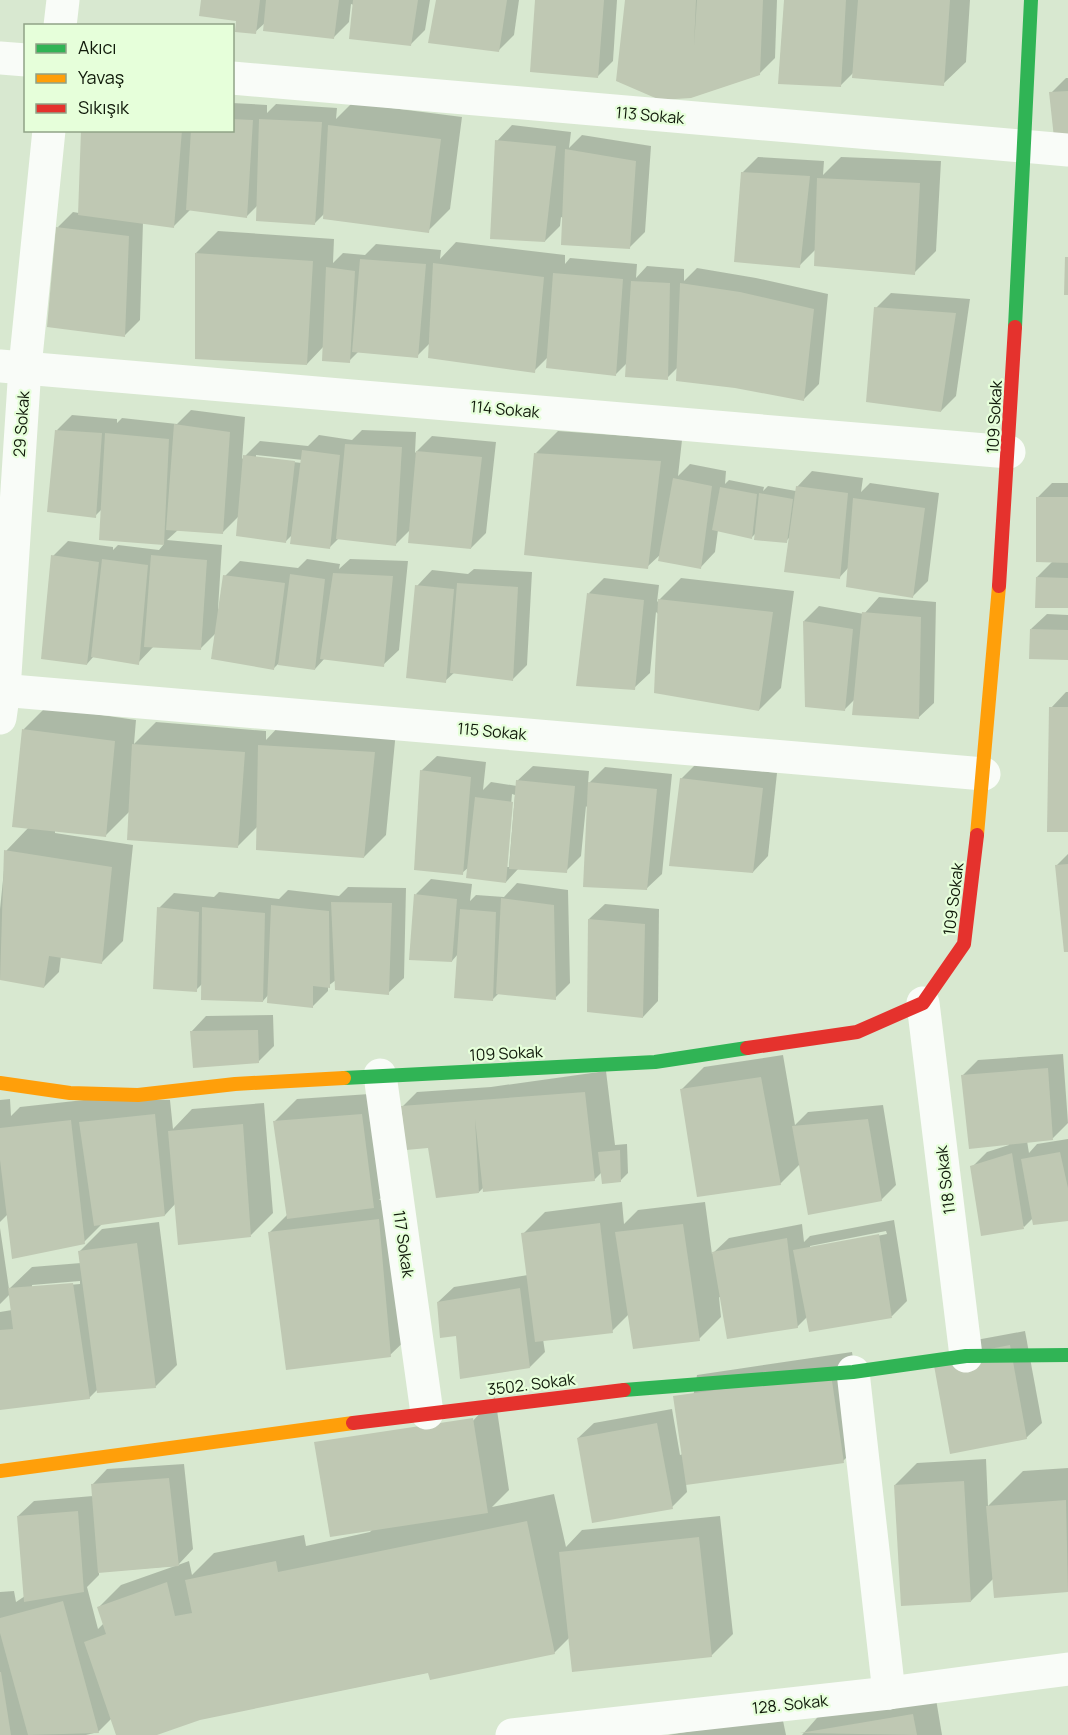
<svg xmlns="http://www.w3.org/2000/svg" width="1068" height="1735" viewBox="0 0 1068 1735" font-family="Manrope,sans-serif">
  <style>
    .shadow { fill: #0003; fill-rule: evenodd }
    .building { fill: #bfc8b3 }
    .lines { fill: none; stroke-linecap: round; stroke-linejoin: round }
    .street { stroke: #f9fcf8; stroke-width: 33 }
    .fast { stroke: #30b455; stroke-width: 14 }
    .slow { stroke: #ff9f0a; stroke-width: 14 }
    .jam { stroke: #e5322d; stroke-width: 14 }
    .labels { text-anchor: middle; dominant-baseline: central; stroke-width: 4.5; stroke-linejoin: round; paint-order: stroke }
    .street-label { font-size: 16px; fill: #101a0a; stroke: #e6ffda }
  </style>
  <rect width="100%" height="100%" fill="#d8e8d0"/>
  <g class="shadow">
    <polygon points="202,0 430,0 425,30 410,45 354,5 351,4 349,22 334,37 266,22 255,32"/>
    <polygon points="437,0 519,0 514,35 499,50"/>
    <polygon points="537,0 617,0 613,61 598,76"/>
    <polygon points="626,0 777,0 775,58 759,74 691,97"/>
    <polygon points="785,0 970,0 966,62 943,84 854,72 840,86"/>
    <polygon points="1066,78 1068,78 1068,144 1051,93"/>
    <polygon points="232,103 267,105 267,113 276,104 337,108 336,119 352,103 462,117 450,209 428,231 325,213 315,223 258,205 247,216 191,209 174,226 143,222 140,320 125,335 58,227 73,212 79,213 83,130 232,130"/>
    <polygon points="512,125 571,132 569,148 582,135 651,146 645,232 629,248 561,217 560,226 545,241 497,141"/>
    <polygon points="758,157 824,161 823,175 841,157 941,161 936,251 914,273 816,249 799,266 742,173"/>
    <polygon points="218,231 334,239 333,263 343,253 365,255 376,244 441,250 440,259 456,242 565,255 565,264 570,258 637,264 636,278 647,266 684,269 684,281 697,268 756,278 828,294 819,384 804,399 678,367 667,378 628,362 615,375 548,357 534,371 430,343 417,356 359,351 349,361 324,346 307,364 196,253"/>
    <polygon points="891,293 970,299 956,396 941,411 876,308"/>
    <path d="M191,410L245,417L242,459L260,441L308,446L319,435L352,440L362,430L416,432L415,453L432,436L496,442L486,533L471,548L411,529L396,544L339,538L330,547L293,534L286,541L239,516L222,533L178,530L167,540L222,545L218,609L220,610L225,576L240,561L298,568L307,559L340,564L339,569L350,559L408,561L399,650L383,665L325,658L315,669L280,662L274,668L217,632L201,648L154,646L138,663L94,656L87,664L53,556L68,541L113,547V550L118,545L159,550L164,544L100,538L102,509L95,516L57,430L72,415L117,419V423L122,418L177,424ZM256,455L303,460L302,463L256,458Z"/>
    <polygon points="558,431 682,440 678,476 690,464 726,471 725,484 729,480 764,487 763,491 768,486 796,491 797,487 812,471 863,478 861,492 870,483 939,493 928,581 913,596 849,567 839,578 790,537 786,541 757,532 752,537 718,530 715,552 700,568 661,554 647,567 536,453"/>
    <polygon points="1052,483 1068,483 1068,607 1037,577 1053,561 1037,498"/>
    <polygon points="474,569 532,572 527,665 512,680 455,672 445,681 417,586 432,570 468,574"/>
    <polygon points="604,578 659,585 657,602 681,578 794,591 781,688 759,710 656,612 650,673 634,688 589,593"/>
    <polygon points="879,597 936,602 934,703 918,718 855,699 845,709 804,621 819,606 864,614"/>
    <polygon points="1047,614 1068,615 1068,659 1031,629"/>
    <polygon points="1066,692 1068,692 1068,831 1051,708"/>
    <polygon points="46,707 136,720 134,744 156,722 266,731 266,740 281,724 396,731 386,835 364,857 258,826 237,847 130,811 105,836 55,830 55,833 133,845 123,941 101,963 61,956 59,972 44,987 0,979 0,909 6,851 29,827 24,729"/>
    <path d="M437,756L486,762L483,790L491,782L517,786V781L533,766L589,771L588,784L605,767L672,774L662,874L646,889L586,806L581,856L566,871L519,868L506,882L469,867L462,873L421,771ZM512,794L515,795L509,867H506Z"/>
    <polygon points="696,764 777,773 768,856 753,872 681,779"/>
    <polygon points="1068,854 1068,950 1056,866"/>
    <polygon points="431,879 472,884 470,901 476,895 504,897 517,883 568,890 570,983 555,998 499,993 492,1000 458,954 452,961 416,894"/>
    <polygon points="348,887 406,888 404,978 388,993 336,980 328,986 328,991 313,1006 269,994 263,1001 203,983 196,990 159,908 174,893 214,897 219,892 279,899 288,890 339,896"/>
    <polygon points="605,904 659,909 658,1001 643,1017 589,919"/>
    <polygon points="273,1015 274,1046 258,1062 191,1032 206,1016"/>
    <polygon points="1063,1054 1068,1123 1053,1138 1027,1141 1029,1153 1037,1144 1068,1139 1068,1219 1033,1218 1024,1227 972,1167 987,1152 1009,1145 963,1075 978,1060"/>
    <polygon points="783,1055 795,1125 808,1112 883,1105 896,1185 881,1200 800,1164 780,1184 682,1089 704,1067"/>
    <polygon points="606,1071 615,1145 627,1144 628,1173 620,1181 602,1172 594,1180 484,1187 479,1192 430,1146 402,1107 417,1092 491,1087"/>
    <polygon points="384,1093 395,1184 379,1200 401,1198 413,1333 390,1355 270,1232 288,1214 275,1121 297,1099"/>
    <polygon points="10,1099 11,1116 20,1107 93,1099 170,1100 173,1129 192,1109 264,1103 273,1213 251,1235 176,1203 165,1215 103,1223 84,1242 8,1214 0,1222 0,1100"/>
    <path d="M622,1202L624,1224L638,1210L705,1202L712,1254L729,1238L802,1224L804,1242L810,1236L894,1220L907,1301L892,1316L811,1330L808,1316L797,1327L719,1297L721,1317L699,1339L629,1314L612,1331L543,1339L545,1352L530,1367L457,1334L438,1302L454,1287L528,1275L523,1234L545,1212ZM886,1231L887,1234L810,1249V1246Z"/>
    <path d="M159,1222L177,1365L155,1387L98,1389L89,1398L0,1408V1312L12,1310L10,1294L0,1304V1228L9,1289L32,1267L81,1263L80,1251L102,1229ZM80,1281V1284L32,1288V1285Z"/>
    <polygon points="1025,1331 1042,1423 1026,1438 949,1345"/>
    <polygon points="852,1352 865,1439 843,1461 686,1483 687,1492 672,1507 578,1438 594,1423 672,1409 680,1455 683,1454 697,1375"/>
    <path d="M495,1397L509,1490L492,1507L554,1494L566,1547L582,1530L720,1516L733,1634L711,1656L569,1638L554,1653L430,1672L200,1719L152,1735H118L112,1718L98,1732L86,1735H0V1592L14,1591L16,1602L25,1596L18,1516L34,1501L93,1496L92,1485L107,1469L184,1464L193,1549L178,1565L189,1561L192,1575L214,1553L304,1535L306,1546L370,1532ZM175,1566L121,1585L99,1607L104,1623L98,1629L87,1587L99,1575V1572Z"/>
    <polygon points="986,1459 988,1506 1023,1471 1068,1468 1068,1591 995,1596 994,1578 971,1601 895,1485 917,1463"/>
    <polygon points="935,1693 942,1735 802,1735 823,1711"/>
    <polygon points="782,1716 786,1735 668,1735"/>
  </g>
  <g class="building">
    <polygon points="201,0 260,0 256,34 235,32 236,21 199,16"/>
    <polygon points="266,0 339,0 334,39 263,31"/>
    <polygon points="353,0 418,0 411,46 349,39"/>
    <polygon points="436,0 507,0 499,52 428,43"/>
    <polygon points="535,0 604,0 598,78 530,72"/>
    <polygon points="625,0 696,0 694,46 697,0 763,0 760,75 691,98 660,100 616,81"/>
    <polygon points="784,0 846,0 841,87 778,84"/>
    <polygon points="858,0 950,0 944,86 852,78"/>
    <polygon points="1068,91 1068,146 1055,147 1049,92"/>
    <polygon points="232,119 253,120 247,218 186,210 191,130 232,130"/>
    <polygon points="259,119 322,122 315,225 256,221"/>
    <polygon points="328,125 441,139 429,233 323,219"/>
    <polygon points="81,130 182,130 174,228 78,215"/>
    <polygon points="495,140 556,146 545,242 490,239"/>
    <polygon points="565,149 636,161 630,249 561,245"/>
    <polygon points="741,172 810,176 800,268 734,262"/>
    <polygon points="817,178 920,183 915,275 814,266"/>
    <polygon points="56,227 129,236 125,337 47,327"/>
    <polygon points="195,253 313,261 307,365 195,359"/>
    <polygon points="1065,257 1068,257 1068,295 1064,295"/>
    <polygon points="360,259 426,264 418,358 352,352"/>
    <polygon points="433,263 544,277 535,373 428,358"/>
    <polygon points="326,267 355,271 350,363 322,361"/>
    <polygon points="553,273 623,279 616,376 546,368"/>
    <polygon points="631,281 670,283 668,380 625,377"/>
    <polygon points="680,283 740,292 814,309 804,401 735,388 676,381"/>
    <polygon points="874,307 956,313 941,412 866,402"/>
    <polygon points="174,424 230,432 223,534 166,530"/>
    <polygon points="55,430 102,433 96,518 47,512"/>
    <polygon points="105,433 169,439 164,545 99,540"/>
    <polygon points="345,444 402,447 396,546 336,539"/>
    <polygon points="302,450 340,455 330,549 290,544"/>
    <polygon points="416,451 482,457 471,549 408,543"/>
    <polygon points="534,453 661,461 648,569 524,555"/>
    <polygon points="243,455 295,461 286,543 236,536"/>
    <polygon points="673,478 712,486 701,569 658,561"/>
    <polygon points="796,486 848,493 840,579 784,572"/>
    <polygon points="720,487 757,494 752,539 712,530"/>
    <polygon points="759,493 793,499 787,543 754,540"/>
    <polygon points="1036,497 1068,497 1068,563 1036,562"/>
    <polygon points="853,498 925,508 913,598 846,587"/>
    <polygon points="51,555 99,562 87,665 41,659"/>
    <polygon points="151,555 207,560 201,650 144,647"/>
    <polygon points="102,559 148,565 139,665 91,657"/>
    <polygon points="333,573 393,576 384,667 320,659"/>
    <polygon points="290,574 325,579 315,670 278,665"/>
    <polygon points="223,575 285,583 274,670 211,659"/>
    <polygon points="1036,577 1068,578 1068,608 1035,608"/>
    <polygon points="457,583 518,587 513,681 450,673"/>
    <polygon points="415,585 454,589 446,683 406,678"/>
    <polygon points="587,593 644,600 635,690 576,686"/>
    <polygon points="658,599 773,612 759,711 654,693"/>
    <polygon points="862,612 921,617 919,719 852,715"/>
    <polygon points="803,621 853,629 845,711 805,707"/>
    <polygon points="1030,629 1068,630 1068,660 1029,659"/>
    <polygon points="1049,707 1068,707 1068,832 1047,832"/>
    <polygon points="22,729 115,741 106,837 12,827"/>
    <polygon points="132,744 245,752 238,848 127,840"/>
    <polygon points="258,745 375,752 364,858 256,850"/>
    <polygon points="420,770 471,777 463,875 414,870"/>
    <polygon points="680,778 763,788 753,873 669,866"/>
    <polygon points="516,780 575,786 567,873 509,869"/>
    <polygon points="588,782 657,789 647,890 583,887"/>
    <polygon points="475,797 513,802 506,883 466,878"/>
    <polygon points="4,850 112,867 102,964 49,956 44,988 0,980"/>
    <polygon points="1068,864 1068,952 1064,952 1055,865"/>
    <polygon points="414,894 457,899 452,962 409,960"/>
    <polygon points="501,898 554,905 556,1000 496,994"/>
    <polygon points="331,902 392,903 389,995 335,990"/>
    <polygon points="271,905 329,911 330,988 313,986 313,1008 267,1003"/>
    <polygon points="157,907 199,912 197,992 153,989"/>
    <polygon points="202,907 265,913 263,1002 201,1000"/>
    <polygon points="460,909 496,912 493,1001 454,998"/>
    <polygon points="588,919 645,924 643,1018 587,1012"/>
    <polygon points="258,1030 259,1063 193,1068 190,1031"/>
    <polygon points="1048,1068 1053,1140 969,1149 961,1075"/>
    <polygon points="761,1077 781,1185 697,1197 680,1089"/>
    <polygon points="585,1092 595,1181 483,1192 475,1119 479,1193 436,1198 428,1148 406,1150 401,1106"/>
    <polygon points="155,1114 165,1216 94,1226 79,1122"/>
    <polygon points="362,1114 374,1208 287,1219 273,1121"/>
    <polygon points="868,1119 882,1201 808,1215 792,1126"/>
    <polygon points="71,1120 85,1244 12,1259 0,1160 0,1128"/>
    <polygon points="243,1124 251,1237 178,1245 168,1131"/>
    <polygon points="620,1150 621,1182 602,1184 598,1152"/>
    <polygon points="1060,1152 1068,1188 1068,1221 1033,1225 1021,1159"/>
    <polygon points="1012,1153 1024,1229 981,1236 970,1166"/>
    <polygon points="379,1219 391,1357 286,1370 268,1232"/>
    <polygon points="600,1223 613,1333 535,1342 521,1233"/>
    <polygon points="683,1224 700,1341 633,1349 615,1232"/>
    <polygon points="879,1234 892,1318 809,1332 793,1250"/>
    <polygon points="787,1238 798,1328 727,1339 712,1252"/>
    <polygon points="137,1243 156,1388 97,1393 78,1251"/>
    <polygon points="73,1283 90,1399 0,1410 0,1330 13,1329 8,1288"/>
    <polygon points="520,1288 530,1368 460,1379 456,1336 440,1338 437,1302"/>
    <polygon points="1010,1345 1027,1439 950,1454 933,1360"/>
    <polygon points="831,1374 844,1463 686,1485 673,1396"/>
    <polygon points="473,1418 488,1513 330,1537 314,1442"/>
    <polygon points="657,1423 673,1509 592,1523 577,1438"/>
    <polygon points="169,1478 179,1566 98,1573 91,1484"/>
    <polygon points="964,1481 971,1602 901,1606 894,1485"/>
    <polygon points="1066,1500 1068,1592 994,1598 986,1506"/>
    <polygon points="78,1511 84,1592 24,1602 17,1516"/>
    <polygon points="527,1521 555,1654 430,1680 428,1673 200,1720 157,1735 116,1735 84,1642 106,1634 97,1607 167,1582 175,1616 192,1613 185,1580 276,1561 278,1572"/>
    <polygon points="699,1537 712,1657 572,1672 559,1552"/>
    <polygon points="63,1601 99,1733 28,1735 0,1633 0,1618"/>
    <polygon points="0,1672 1,1672 11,1735 0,1735"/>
    <polygon points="913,1714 917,1735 800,1733"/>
  </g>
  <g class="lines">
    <g class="street">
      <polyline points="60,26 63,0"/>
      <polyline points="0,58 26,60"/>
      <polyline points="232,78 1068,150"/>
      <polyline points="0,366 1009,452"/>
      <polyline points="0,690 984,774"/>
      <polyline points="0,718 4,690 25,367 49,130"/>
      <polyline points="923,1003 966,1356"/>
      <polyline points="380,1075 427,1413"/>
      <polyline points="853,1372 889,1693"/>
      <polyline points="512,1735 889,1693 1068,1669"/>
    </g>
    <g class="fast">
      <polyline points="1015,327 1031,0"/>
      <polyline points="344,1078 655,1062 747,1048"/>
      <polyline points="624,1390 853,1372 966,1356 1068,1355"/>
    </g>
    <g class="slow">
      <polyline points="977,835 999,586"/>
      <polyline points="0,1083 70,1093 138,1095 235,1084 344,1078"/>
      <polyline points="0,1471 353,1423"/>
    </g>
    <g class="jam">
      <polyline points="999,586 1015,327"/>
      <polyline points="747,1048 857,1032 923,1003 964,944 977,835"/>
      <polyline points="353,1423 624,1390"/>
    </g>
  </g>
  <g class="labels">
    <g class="street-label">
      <text transform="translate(650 115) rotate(5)">113 Sokak</text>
      <text transform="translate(505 409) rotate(5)">114 Sokak</text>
      <text transform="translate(994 417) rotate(-87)">109 Sokak</text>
      <text transform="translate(21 424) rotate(-86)">29 Sokak</text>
      <text transform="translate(492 731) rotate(5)">115 Sokak</text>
      <text transform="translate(953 899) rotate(-83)">109 Sokak</text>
      <text transform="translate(506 1053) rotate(-3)">109 Sokak</text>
      <text transform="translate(945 1180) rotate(-97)">118 Sokak</text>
      <text transform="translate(404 1244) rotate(82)">117 Sokak</text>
      <text transform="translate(531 1384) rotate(-7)">3502. Sokak</text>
      <text transform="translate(790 1704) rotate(-6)">128. Sokak</text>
    </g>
  </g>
  <rect x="24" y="24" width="210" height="108" fill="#e6ffda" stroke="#90a387" stroke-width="1.5"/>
  <rect x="36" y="44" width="30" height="9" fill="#30b455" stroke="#90a387" stroke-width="1.5"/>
  <text x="78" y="54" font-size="18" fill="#101a0a">Akıcı</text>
  <rect x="36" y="74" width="30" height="9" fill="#ff9f0a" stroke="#90a387" stroke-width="1.5"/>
  <text x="78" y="84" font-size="18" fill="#101a0a">Yavaş</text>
  <rect x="36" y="104" width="30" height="9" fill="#e5322d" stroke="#90a387" stroke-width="1.5"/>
  <text x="78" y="114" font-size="18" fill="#101a0a">Sıkışık</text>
</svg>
